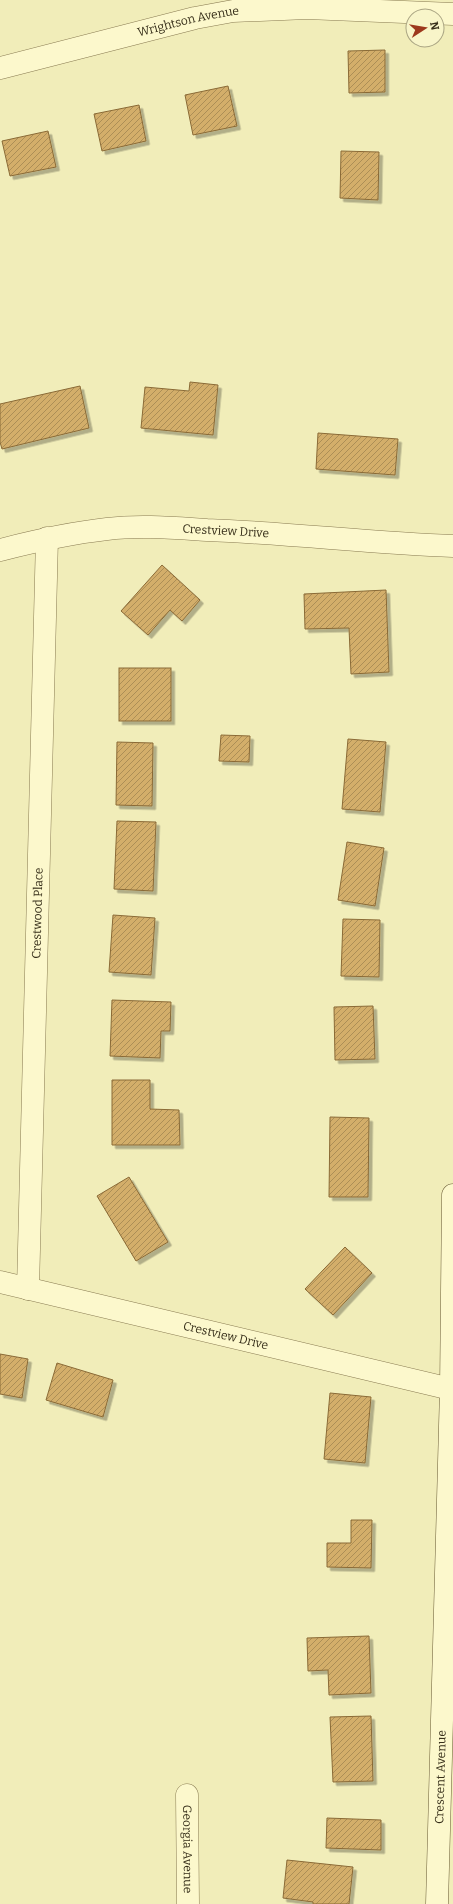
<svg xmlns="http://www.w3.org/2000/svg" width="453" height="1904" viewBox="0 0 453 1904" font-family="Bitter,serif">
  <style>
    .building { fill: url(#building-hatch); stroke: #8a6a36; filter: url(#shadow) }
    .lines { fill: none; stroke-linecap: round; stroke-linejoin: round }
    .street-casing { stroke: #897b52; stroke-width: 23 }
    .secondary-casing { stroke: #6a5c36; stroke-width: 23 }
    .street { stroke: #fcf8cc; stroke-width: 22 }
    .secondary { stroke: #fcf8cc; stroke-width: 22 }
    .labels { text-anchor: middle; dominant-baseline: central; stroke-width: 4; stroke-linejoin: round; paint-order: stroke }
    .street-label { font-size: 12px; fill: #362e19; stroke: #f8f5c9 }
  </style>
  <defs>
    <pattern id="building-hatch" width="6" height="6" patternUnits="userSpaceOnUse"><rect width="6" height="6" fill="#d3ae6b"/><path d="M-1 1l2-2M0 6l6-6M5 7l2-2" fill="none" stroke="#ac8e57"/></pattern>
    <filter id="shadow"><feDropShadow dx="3.5" dy="3.5" stdDeviation="0" flood-color="#0004"/></filter>
  </defs>
  <rect width="100%" height="100%" fill="#f1edb9"/>
  <g class="building">
    <polygon points="385,50 385,92 349,93 348,51"/>
    <polygon points="228,86 237,126 193,135 185,95"/>
    <polygon points="139,105 146,141 102,151 94,114"/>
    <polygon points="48,131 56,167 10,176 2,141"/>
    <polygon points="341,151 379,152 378,200 340,198"/>
    <polygon points="190,382 218,385 213,435 141,428 145,387 189,391"/>
    <polygon points="80,386 89,428 2,449 0,442 0,404"/>
    <polygon points="318,433 398,439 395,475 316,469"/>
    <polygon points="162,565 200,600 182,621 170,610 148,635 121,611"/>
    <polygon points="386,590 389,672 351,674 349,628 305,629 304,594"/>
    <rect x="119" y="668" width="52" height="53"/>
    <polygon points="221,735 250,736 249,762 219,761"/>
    <polygon points="348,739 386,742 380,812 342,809"/>
    <polygon points="117,742 153,743 152,806 116,805"/>
    <polygon points="117,821 156,822 153,891 114,889"/>
    <polygon points="347,842 384,848 375,906 338,900"/>
    <polygon points="113,915 155,918 151,975 109,972"/>
    <polygon points="343,919 380,920 379,977 341,976"/>
    <polygon points="112,1000 171,1002 170,1031 161,1031 160,1058 110,1056"/>
    <polygon points="373,1006 375,1059 335,1060 334,1007"/>
    <polygon points="112,1080 150,1080 150,1109 179,1110 180,1145 112,1145"/>
    <polygon points="330,1117 369,1118 368,1197 329,1197"/>
    <polygon points="129,1177 168,1242 136,1261 97,1196"/>
    <polygon points="345,1247 372,1273 333,1315 305,1289"/>
    <polygon points="0,1354 28,1359 22,1398 0,1394"/>
    <polygon points="57,1363 113,1380 103,1417 46,1400"/>
    <polygon points="330,1393 371,1397 365,1463 324,1459"/>
    <polygon points="351,1520 372,1520 371,1568 327,1567 327,1543 351,1543"/>
    <polygon points="369,1636 371,1693 329,1695 328,1670 308,1671 307,1638"/>
    <polygon points="371,1716 373,1781 333,1782 330,1717"/>
    <polygon points="327,1818 381,1820 381,1850 326,1848"/>
    <polygon points="287,1860 353,1867 349,1904 313,1904 313,1902 283,1898"/>
  </g>
  <g class="lines">
    <defs>
      <g id="street">
        <path id="s1" d="M0,68L195,18L233,11L307,8L453,14"/>
        <path id="s2" d="M0,550C35,541 71,533 107,529C140,525 174,528 207,530C289,533 371,543 453,546"/>
        <path id="s3" d="M0,1282L451,1389"/>
        <path id="s4" d="M28,1289L47,538"/>
        <path id="s5" d="M187,1795L188,1904"/>
      </g>
      <g id="secondary">
        <path id="s6" d="M437,1904L451,1389L453,1195"/>
      </g>
    </defs>
    <use href="#street" class="street-casing"/>
    <use href="#secondary" class="secondary-casing"/>
    <use href="#street" class="street"/>
    <use href="#secondary" class="secondary"/>
  </g>
  <g class="labels">
    <g class="street-label">
      <text stroke="none"><textPath href="#s1" startOffset="194">Wrightson Avenue</textPath></text>
      <text stroke="none"><textPath href="#s2" startOffset="228">Crestview Drive</textPath></text>
      <text stroke="none"><textPath href="#s4" startOffset="376">Crestwood Place</textPath></text>
      <text stroke="none"><textPath href="#s3" startOffset="232">Crestview Drive</textPath></text>
      <text stroke="none"><textPath href="#s6" startOffset="127">Crescent Avenue</textPath></text>
      <text stroke="none"><textPath href="#s5" startOffset="54">Georgia Avenue</textPath></text>
    </g>
  </g>
  <g transform="translate(425 28) rotate(78)"><circle r="19" fill="#f8f5c9" stroke="#aaa583"/>
  <path d="M0-3L7 15L0 10L-7 15Z" fill="#9d391d"/>
  <text y="-6" font-size="11" font-weight="bold" text-anchor="middle" fill="#362e19">N</text>
  </g>
</svg>
